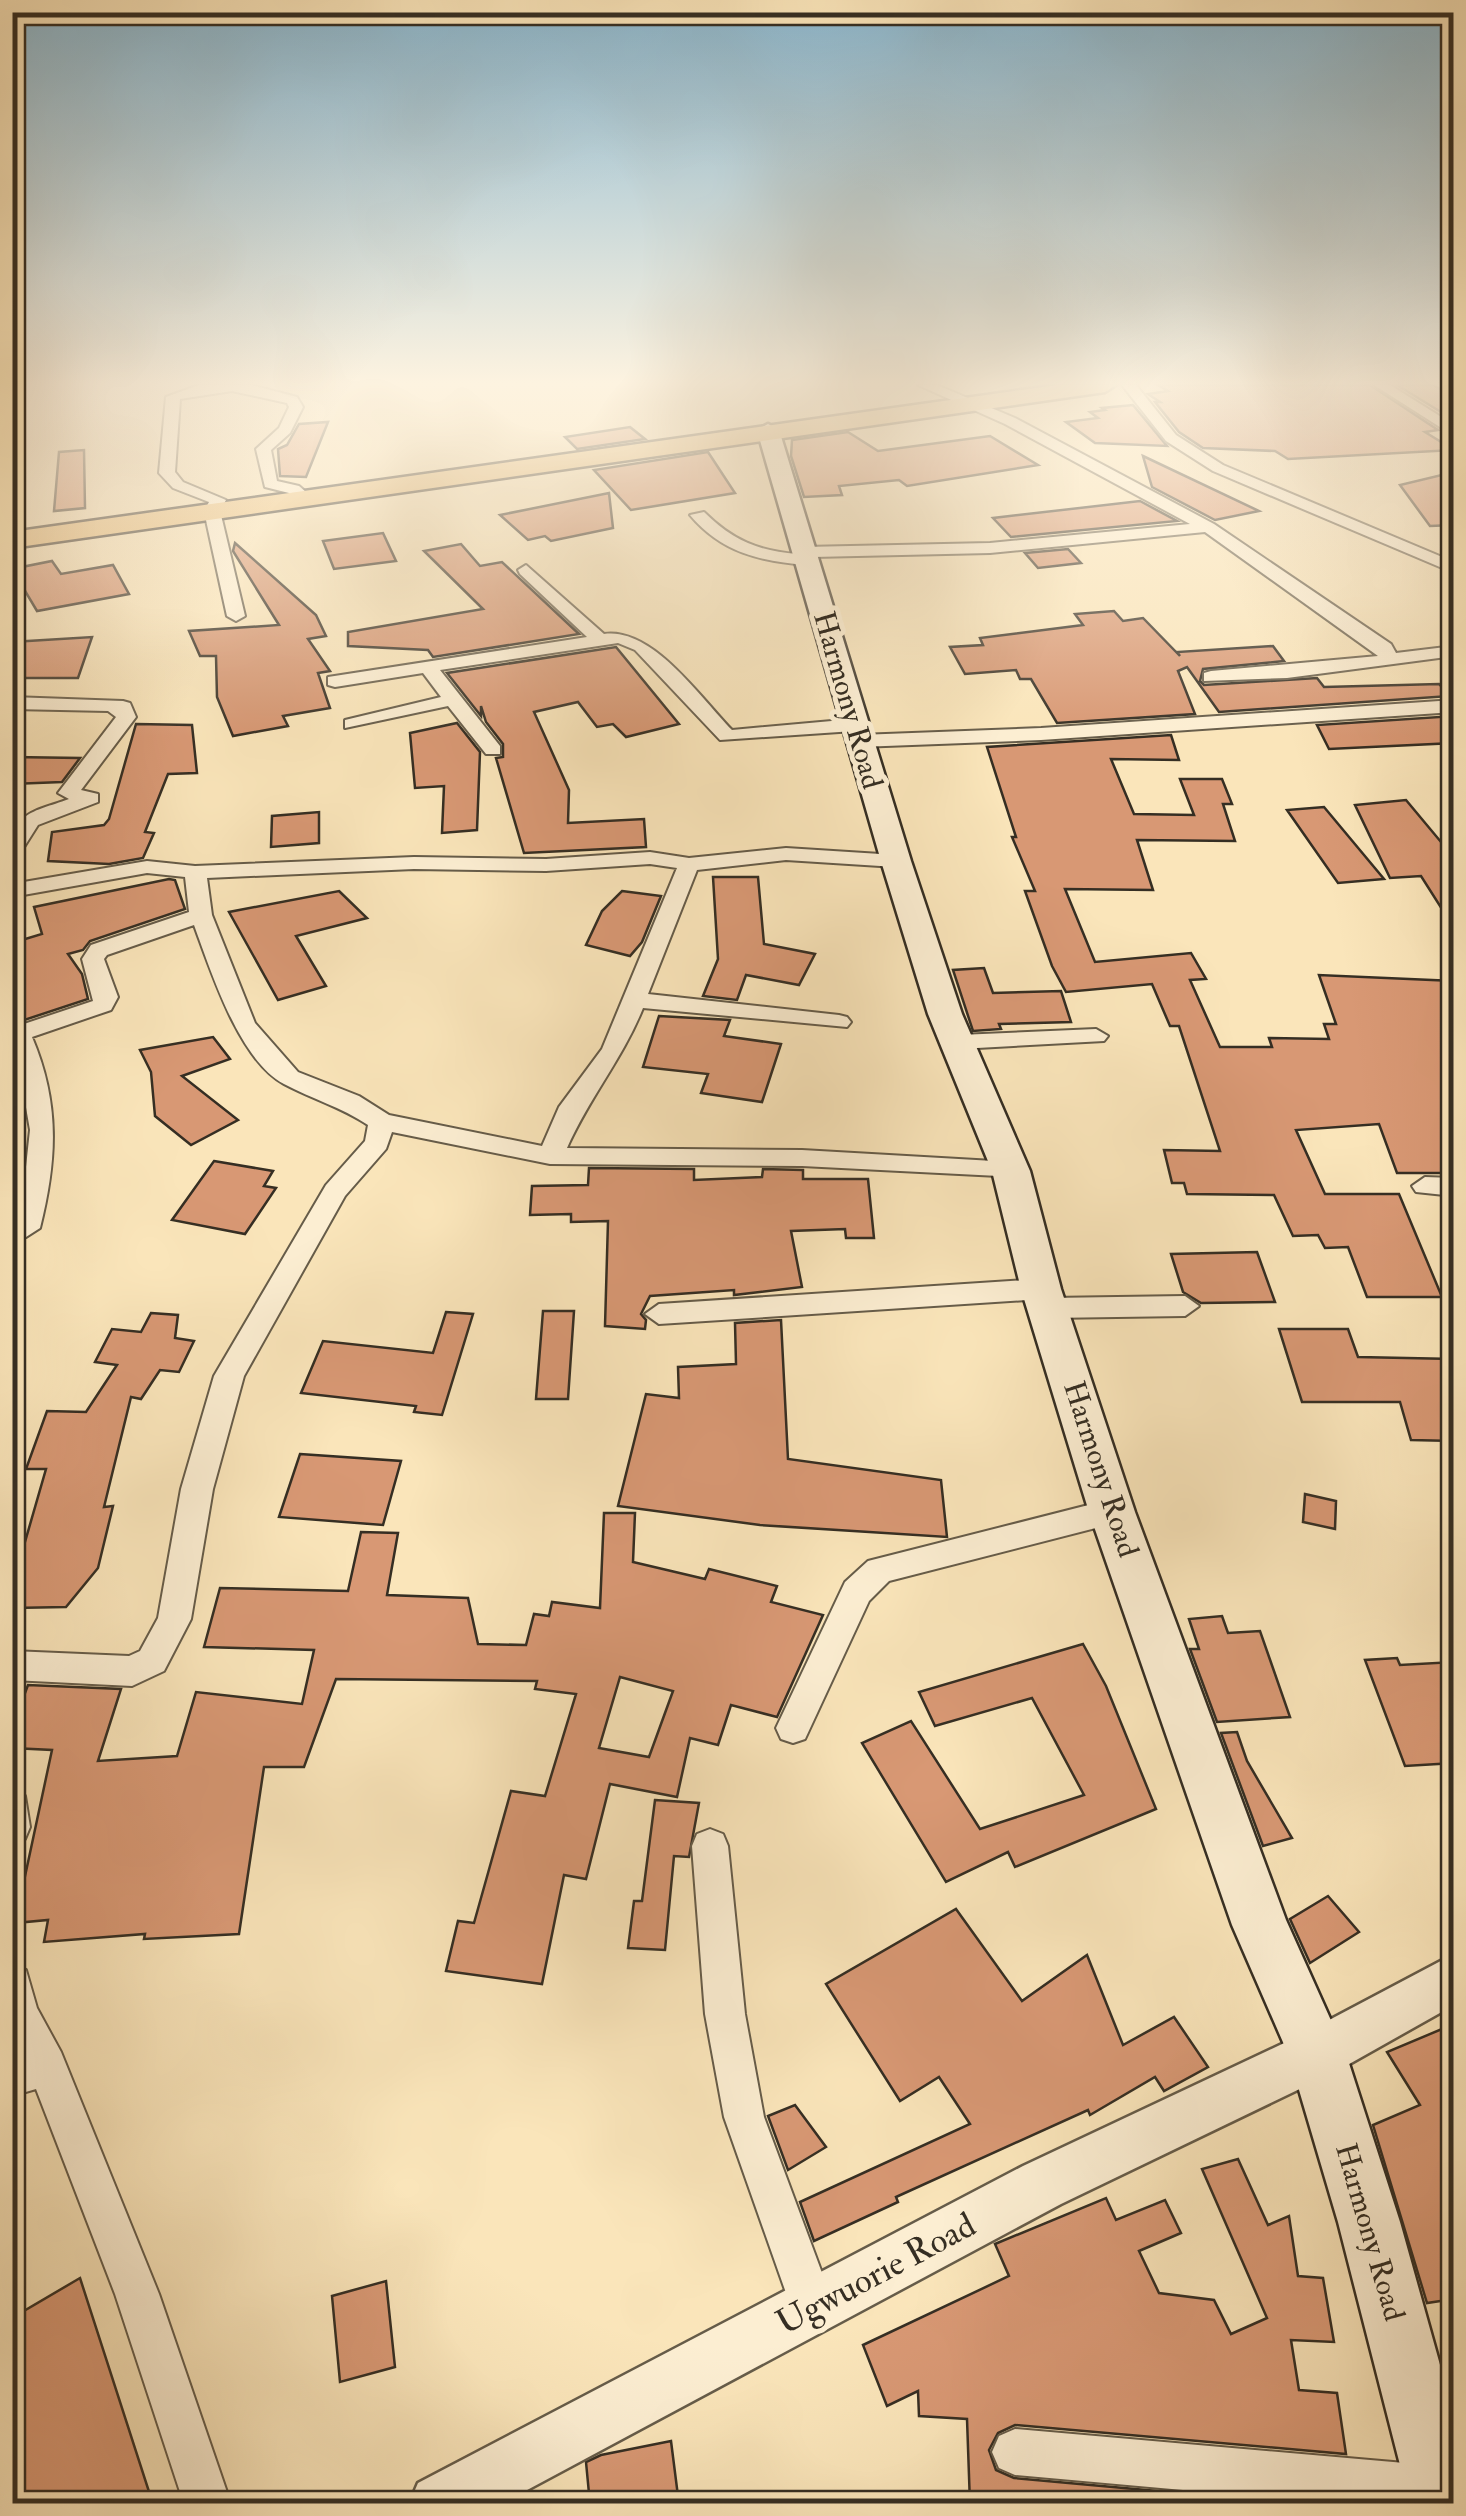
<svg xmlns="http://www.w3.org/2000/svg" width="1466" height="2516" viewBox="0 0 1466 2516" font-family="'IM FELL Double Pica',serif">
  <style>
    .building { fill: #d89874; stroke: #352e23; stroke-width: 2.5; fill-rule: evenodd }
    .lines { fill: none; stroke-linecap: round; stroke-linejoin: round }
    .minor-casing { stroke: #665c49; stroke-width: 4 }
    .tertiary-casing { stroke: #665c49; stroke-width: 5 }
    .secondary-casing { stroke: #352e23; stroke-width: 5 }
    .primary-casing { stroke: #352e23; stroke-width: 5 }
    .minor { fill: #fceed2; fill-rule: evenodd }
    .tertiary { fill: #fceed2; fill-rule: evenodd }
    .secondary { fill: #fceed2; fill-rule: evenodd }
    .primary { fill: #edc27d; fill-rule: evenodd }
    .labels { text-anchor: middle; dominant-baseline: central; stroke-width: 10; stroke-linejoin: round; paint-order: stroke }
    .street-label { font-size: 30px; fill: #352e23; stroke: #fceed2 }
    .near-street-label { font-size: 35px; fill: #352e23; stroke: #fceed2 }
  </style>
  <rect width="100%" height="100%" fill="#fae5ba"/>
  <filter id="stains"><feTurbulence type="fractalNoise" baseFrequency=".002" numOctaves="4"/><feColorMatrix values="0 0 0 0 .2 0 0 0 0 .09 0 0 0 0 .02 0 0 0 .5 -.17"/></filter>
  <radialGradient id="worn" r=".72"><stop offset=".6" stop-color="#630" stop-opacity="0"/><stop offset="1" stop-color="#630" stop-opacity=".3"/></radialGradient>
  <g class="building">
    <polygon points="1158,385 1370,385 1438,430 1425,432 1454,450 1288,459 1275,451 1203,448 1179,432 1155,402 1160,402 1148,394 1168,391"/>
    <polygon points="1397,385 1434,385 1454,399 1454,420"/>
    <polygon points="1133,405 1167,446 1095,443 1066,422 1098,418 1090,412 1105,410 1102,408"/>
    <polygon points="328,422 306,477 280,476 278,449 287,445 299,424"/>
    <polygon points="630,427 645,439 577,449 565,437"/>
    <polygon points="848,432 878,451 990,436 1038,465 907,486 899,480 839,486 842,495 804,497 791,456 792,440"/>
    <polygon points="84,450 85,508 54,511 59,452"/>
    <polygon points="708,452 735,493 631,510 594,470"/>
    <polygon points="1143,456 1259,511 1215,520 1152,487"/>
    <polygon points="1454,472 1454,525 1430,526 1400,485"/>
    <polygon points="609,493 613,528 551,541 545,536 528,540 500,515"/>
    <polygon points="1140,501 1177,521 1011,537 993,518"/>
    <polygon points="383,533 396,561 334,569 323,541"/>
    <polygon points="235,543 316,615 326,636 308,639 330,671 318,673 330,708 283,716 288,726 233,736 217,697 216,656 200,656 189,631 279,625 233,551"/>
    <polygon points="461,544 480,566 502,562 579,634 433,657 428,650 348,646 348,632 483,609 424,551"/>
    <polygon points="1068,549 1081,563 1038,568 1025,553"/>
    <polygon points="52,561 61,574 113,565 129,594 37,611 12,569"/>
    <polygon points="1114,611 1123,621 1143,618 1180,656 1177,652 1273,646 1284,661 1203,669 1200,681 1204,685 1317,678 1324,687 1439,684 1450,696 1219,712 1187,667 1178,671 1195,714 1057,723 1031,679 1020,679 1016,670 965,674 950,647 983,645 980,638 1083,625 1075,614"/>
    <polygon points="92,637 78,678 12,678 12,642"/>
    <polygon points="616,647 679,724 626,737 613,724 597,727 578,702 534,712 569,790 568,823 644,819 646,847 524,853 496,758 503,757 503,744 486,722 481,706 481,716 447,673"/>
    <polygon points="1454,716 1454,743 1329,749 1317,725"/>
    <polygon points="457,723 480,752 477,830 442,833 444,786 415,788 410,733"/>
    <polygon points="136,724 192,725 197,773 168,774 145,832 154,833 143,858 109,864 48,861 52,832 104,825 109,819"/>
    <polygon points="1171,735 1179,760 1111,759 1134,814 1194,815 1180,779 1222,779 1232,804 1223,804 1235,841 1137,840 1153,890 1065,889 1095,962 1191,953 1206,979 1190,980 1220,1047 1272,1047 1269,1038 1329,1039 1324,1024 1336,1024 1319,975 1454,981 1453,1173 1397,1173 1379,1124 1296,1130 1325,1194 1399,1194 1442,1297 1367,1297 1348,1247 1325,1248 1318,1235 1293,1236 1274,1195 1187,1194 1184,1183 1172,1183 1164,1150 1220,1151 1179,1026 1170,1026 1152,984 1066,992 1052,966 1025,891 1035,891 1012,837 1016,837 987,747"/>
    <polygon points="12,757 80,758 62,782 12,784"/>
    <polygon points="1406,800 1446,848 1454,847 1454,928 1421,876 1390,878 1355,805"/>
    <polygon points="1324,807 1384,879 1338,883 1287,810"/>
    <polygon points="319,812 319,843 271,847 272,816"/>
    <polygon points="713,877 758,877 764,944 815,954 799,985 746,975 737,1000 703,996 718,959"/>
    <polygon points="169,879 175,880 185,909 90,941 83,950 68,954 82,974 88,999 12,1024 12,943 42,934 34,907"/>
    <polygon points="339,891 367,918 296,936 326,986 278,1000 229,912"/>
    <polygon points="622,891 661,896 642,942 630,956 586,945 602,911"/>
    <polygon points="984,968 993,993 1061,991 1071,1022 999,1024 1001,1029 973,1031 953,970"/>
    <polygon points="659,1016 730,1020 724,1036 781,1044 762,1102 701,1093 708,1074 643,1067"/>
    <polygon points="213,1037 230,1059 182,1076 238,1120 191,1145 155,1116 151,1072 140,1050"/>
    <polygon points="214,1161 273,1171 264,1186 276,1188 245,1234 172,1220"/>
    <polygon points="589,1168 694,1169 694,1180 762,1177 763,1169 803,1170 803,1179 868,1179 874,1238 846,1238 845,1229 791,1231 802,1287 734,1295 734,1290 650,1296 641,1314 646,1320 645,1329 605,1326 608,1221 571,1222 571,1214 530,1215 532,1186 588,1185"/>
    <polygon points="1257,1252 1275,1302 1201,1303 1183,1292 1171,1254"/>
    <polygon points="543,1311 574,1311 568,1399 536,1399"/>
    <polygon points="446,1312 473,1314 442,1415 414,1412 416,1406 301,1393 323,1341 433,1353"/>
    <polygon points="151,1313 178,1315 175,1338 194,1341 179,1372 160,1370 141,1399 131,1397 104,1507 113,1506 98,1568 66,1607 12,1608 12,1587 46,1469 26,1469 47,1411 86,1412 117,1365 95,1362 112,1329 141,1332"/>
    <polygon points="781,1320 788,1459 941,1480 947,1537 760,1525 618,1506 646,1394 679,1398 678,1367 736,1364 735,1323"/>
    <polygon points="1279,1329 1348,1329 1358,1357 1454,1359 1454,1441 1411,1440 1400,1402 1302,1402"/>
    <polygon points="300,1454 401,1461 383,1525 279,1517"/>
    <polygon points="1305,1494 1336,1501 1335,1529 1303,1522"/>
    <path d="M604,1513H635L633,1562L705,1579L709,1569L777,1586L771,1602L823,1615L777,1717L731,1705L718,1745L690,1738L677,1797L610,1784L586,1879L564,1875L542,1984L446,1971L458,1921L474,1923L511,1791L545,1796L576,1694L535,1689L537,1681L336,1679L304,1767H264L239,1934L144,1939L145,1934L44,1942L48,1920L15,1923L52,1750L12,1748V1728L28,1685L121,1689L98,1761L177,1756L196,1692L302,1704L314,1650L204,1647L220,1588L348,1591L361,1532L398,1533L387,1595L468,1598L478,1644L526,1645L534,1614L549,1616L552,1602L600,1608ZM620,1677L673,1691L649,1757L599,1748Z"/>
    <polygon points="1222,1616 1228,1633 1260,1631 1290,1717 1217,1722 1190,1649 1199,1649 1189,1619"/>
    <polygon points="1083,1644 1106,1686 1156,1809 1015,1867 1008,1852 946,1882 862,1743 911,1721 980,1829 1084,1795 1032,1698 935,1726 919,1692"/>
    <polygon points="1397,1658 1400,1665 1454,1662 1454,1763 1405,1766 1365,1660"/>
    <polygon points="1237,1732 1247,1761 1292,1838 1263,1846 1221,1733"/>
    <polygon points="655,1800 699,1803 689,1857 674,1856 665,1950 628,1948 634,1901 642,1901"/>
    <polygon points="1328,1896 1359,1932 1310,1963 1290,1919"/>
    <polygon points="956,1909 1022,2001 1087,1955 1123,2045 1174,2017 1208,2067 1164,2091 1155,2077 1090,2115 1088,2110 896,2197 898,2202 814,2241 800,2202 970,2124 939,2077 900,2101 826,1984"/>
    <polygon points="1454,2024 1454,2243 1442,2245 1454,2274 1454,2299 1427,2303 1373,2125 1420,2105 1387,2052"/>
    <polygon points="795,2105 826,2147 788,2170 768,2116"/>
    <polygon points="1238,2159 1268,2225 1289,2216 1298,2276 1323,2278 1334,2342 1291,2340 1299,2390 1337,2393 1346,2454 1015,2425 998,2433 989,2450 996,2470 1014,2478 1234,2498 1234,2504 970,2504 967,2419 919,2416 918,2391 887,2406 863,2345 1009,2276 995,2244 1106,2198 1116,2220 1165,2200 1181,2233 1139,2251 1159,2293 1214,2300 1231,2334 1267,2318 1202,2169"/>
    <polygon points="80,2278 153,2504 12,2504 12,2318"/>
    <polygon points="386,2281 395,2367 340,2382 332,2296"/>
    <polygon points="671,2441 679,2504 590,2504 586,2462 601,2455"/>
  </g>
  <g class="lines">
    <defs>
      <g id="minor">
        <polygon points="199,385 251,385 297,397 303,407 290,433 271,450 277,481 299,486 313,498 305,503 289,493 265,487 256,449 279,428 289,407 287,403 232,391 180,399 175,472 183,482 226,500 220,511 245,616 236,621 227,616 204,511 209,502 173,488 159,473 166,397"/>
        <path d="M918,385H937L1015,418L1214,524L1391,644L1396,653L1454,646V656L1287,678L1204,681V673L1211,671L1378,656L1205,532L990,553L813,557V564L807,565C760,561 722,553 690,515L704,512C732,540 758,551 797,554L804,547L990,543L1190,524L1005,424Z"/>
        <polygon points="1122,385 1136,385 1176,435 1223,465 1454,562 1454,573 1213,471 1166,441"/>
        <polygon points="1374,385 1390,385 1454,425 1454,436"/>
        <path d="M526,565L604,634C652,627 700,697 732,730L854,719L864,725L854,731L720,740L635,650L618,643L440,670L500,746V754H486L448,706L345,728V720L441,697L423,673L335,687L328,685V677L587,637L520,574L518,570Z"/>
        <path d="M12,697L123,701L130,703L136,717L81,790L98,794V802L38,825L19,855L12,857C12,811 31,813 69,799L58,793L116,717L108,711L12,709Z"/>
        <polygon points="1454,700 1454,712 1041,740 859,747 849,741 859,735 1041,728"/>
        <path d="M786,848L896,855L907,861L896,867L786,860L697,870L648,994L839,1015L847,1017L851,1022L847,1027L643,1008C623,1058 589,1098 567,1148L802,1150L1011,1162L1024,1171L1020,1177L802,1166L550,1164L392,1132L386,1149L345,1196L244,1376L213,1489L191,1619L164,1671L132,1686L12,1680V1651L129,1656L140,1651L158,1618L181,1489L214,1376L326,1185L365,1141L368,1125C341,1107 312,1099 284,1084C239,1060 211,971 194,925L107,955L104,959L118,997L111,1010L32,1037C60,1103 57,1160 40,1228L26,1237L16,1235L12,1228L25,1176L30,1130L12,1028L93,1001L82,959L91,945L189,912L185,877L147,873L12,897V884L147,861L195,866L414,857L546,859L650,852L689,858ZM650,864L677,868L602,1049L559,1107L542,1146L389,1115L359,1096L298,1072L255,1023L212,915L207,878L414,869L546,871Z"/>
        <polygon points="1096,1029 1108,1036 1104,1041 959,1049 947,1042 959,1035"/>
        <polygon points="1425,1177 1454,1178 1454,1196 1416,1192 1412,1186"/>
        <polygon points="1041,1279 1055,1289 1041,1299 659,1324 645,1314 659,1304"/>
        <polygon points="1185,1296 1199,1306 1185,1316 1049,1318 1035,1308 1049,1298"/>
        <polygon points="1112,1499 1123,1503 1128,1512 1123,1521 889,1581 869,1601 805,1739 793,1743 781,1739 776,1728 845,1582 868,1561"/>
        <polygon points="12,1792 25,1796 30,1827 25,1839 12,1844"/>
        <polygon points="710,1829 723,1834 728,1846 745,2014 764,2117 835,2308 829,2324 813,2330 797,2324 724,2117 705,2014 692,1846 697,1834"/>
        <polygon points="12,1965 26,1970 37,2008 61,2052 159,2294 231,2504 184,2504 115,2294 36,2089 12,2096 12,2056 19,2054 12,2042"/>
        <polygon points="1015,2429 1439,2466 1454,2472 1454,2504 1338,2504 1015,2475 999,2468 992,2452 999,2436"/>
      </g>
      <polygon id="tertiary" points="1454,1954 1454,2005 1335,2072 1061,2204 501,2504 409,2504 418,2483 1023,2166 1299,2036"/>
      <polygon id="secondary" points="768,424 779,430 911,861 962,1014 1030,1171 1061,1289 1135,1512 1286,1920 1346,2054 1400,2222 1454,2415 1454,2504 1410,2504 1338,2222 1289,2056 1232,1925 1089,1512 1021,1289 992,1171 928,1014 881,861 757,430"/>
      <polygon id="primary" points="1057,385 1116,385 1105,392 12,548 12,532"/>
    </defs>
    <use href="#minor" class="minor-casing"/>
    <use href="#tertiary" class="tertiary-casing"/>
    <use href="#secondary" class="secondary-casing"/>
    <use href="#primary" class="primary-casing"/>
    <use href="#minor" class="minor"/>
    <use href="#tertiary" class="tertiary"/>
    <use href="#secondary" class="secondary"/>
    <use href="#primary" class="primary"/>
  </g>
  <linearGradient id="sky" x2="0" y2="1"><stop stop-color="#8ab8d1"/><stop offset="0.52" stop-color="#fdf3e0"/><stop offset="1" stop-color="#fdf3e0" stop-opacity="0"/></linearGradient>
  <rect width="1466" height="737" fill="url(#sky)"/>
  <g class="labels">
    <g class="street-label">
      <text transform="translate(848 700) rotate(74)">Harmony Road</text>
      <text transform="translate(1101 1469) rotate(72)">Harmony Road</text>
      <text transform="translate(1370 2232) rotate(74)">Harmony Road</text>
    </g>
    <g class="near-street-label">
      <text transform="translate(876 2274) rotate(-28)">Ugwuorie Road</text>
    </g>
  </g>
  <rect width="1466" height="2516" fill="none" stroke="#fae5ba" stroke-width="50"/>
  <rect x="15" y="15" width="1436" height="2486" fill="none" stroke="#352e23" stroke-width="5"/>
  <rect x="25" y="25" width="1416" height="2466" fill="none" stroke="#352e23" stroke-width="2.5"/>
  <rect width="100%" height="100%" filter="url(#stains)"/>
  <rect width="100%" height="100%" fill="url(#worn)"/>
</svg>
